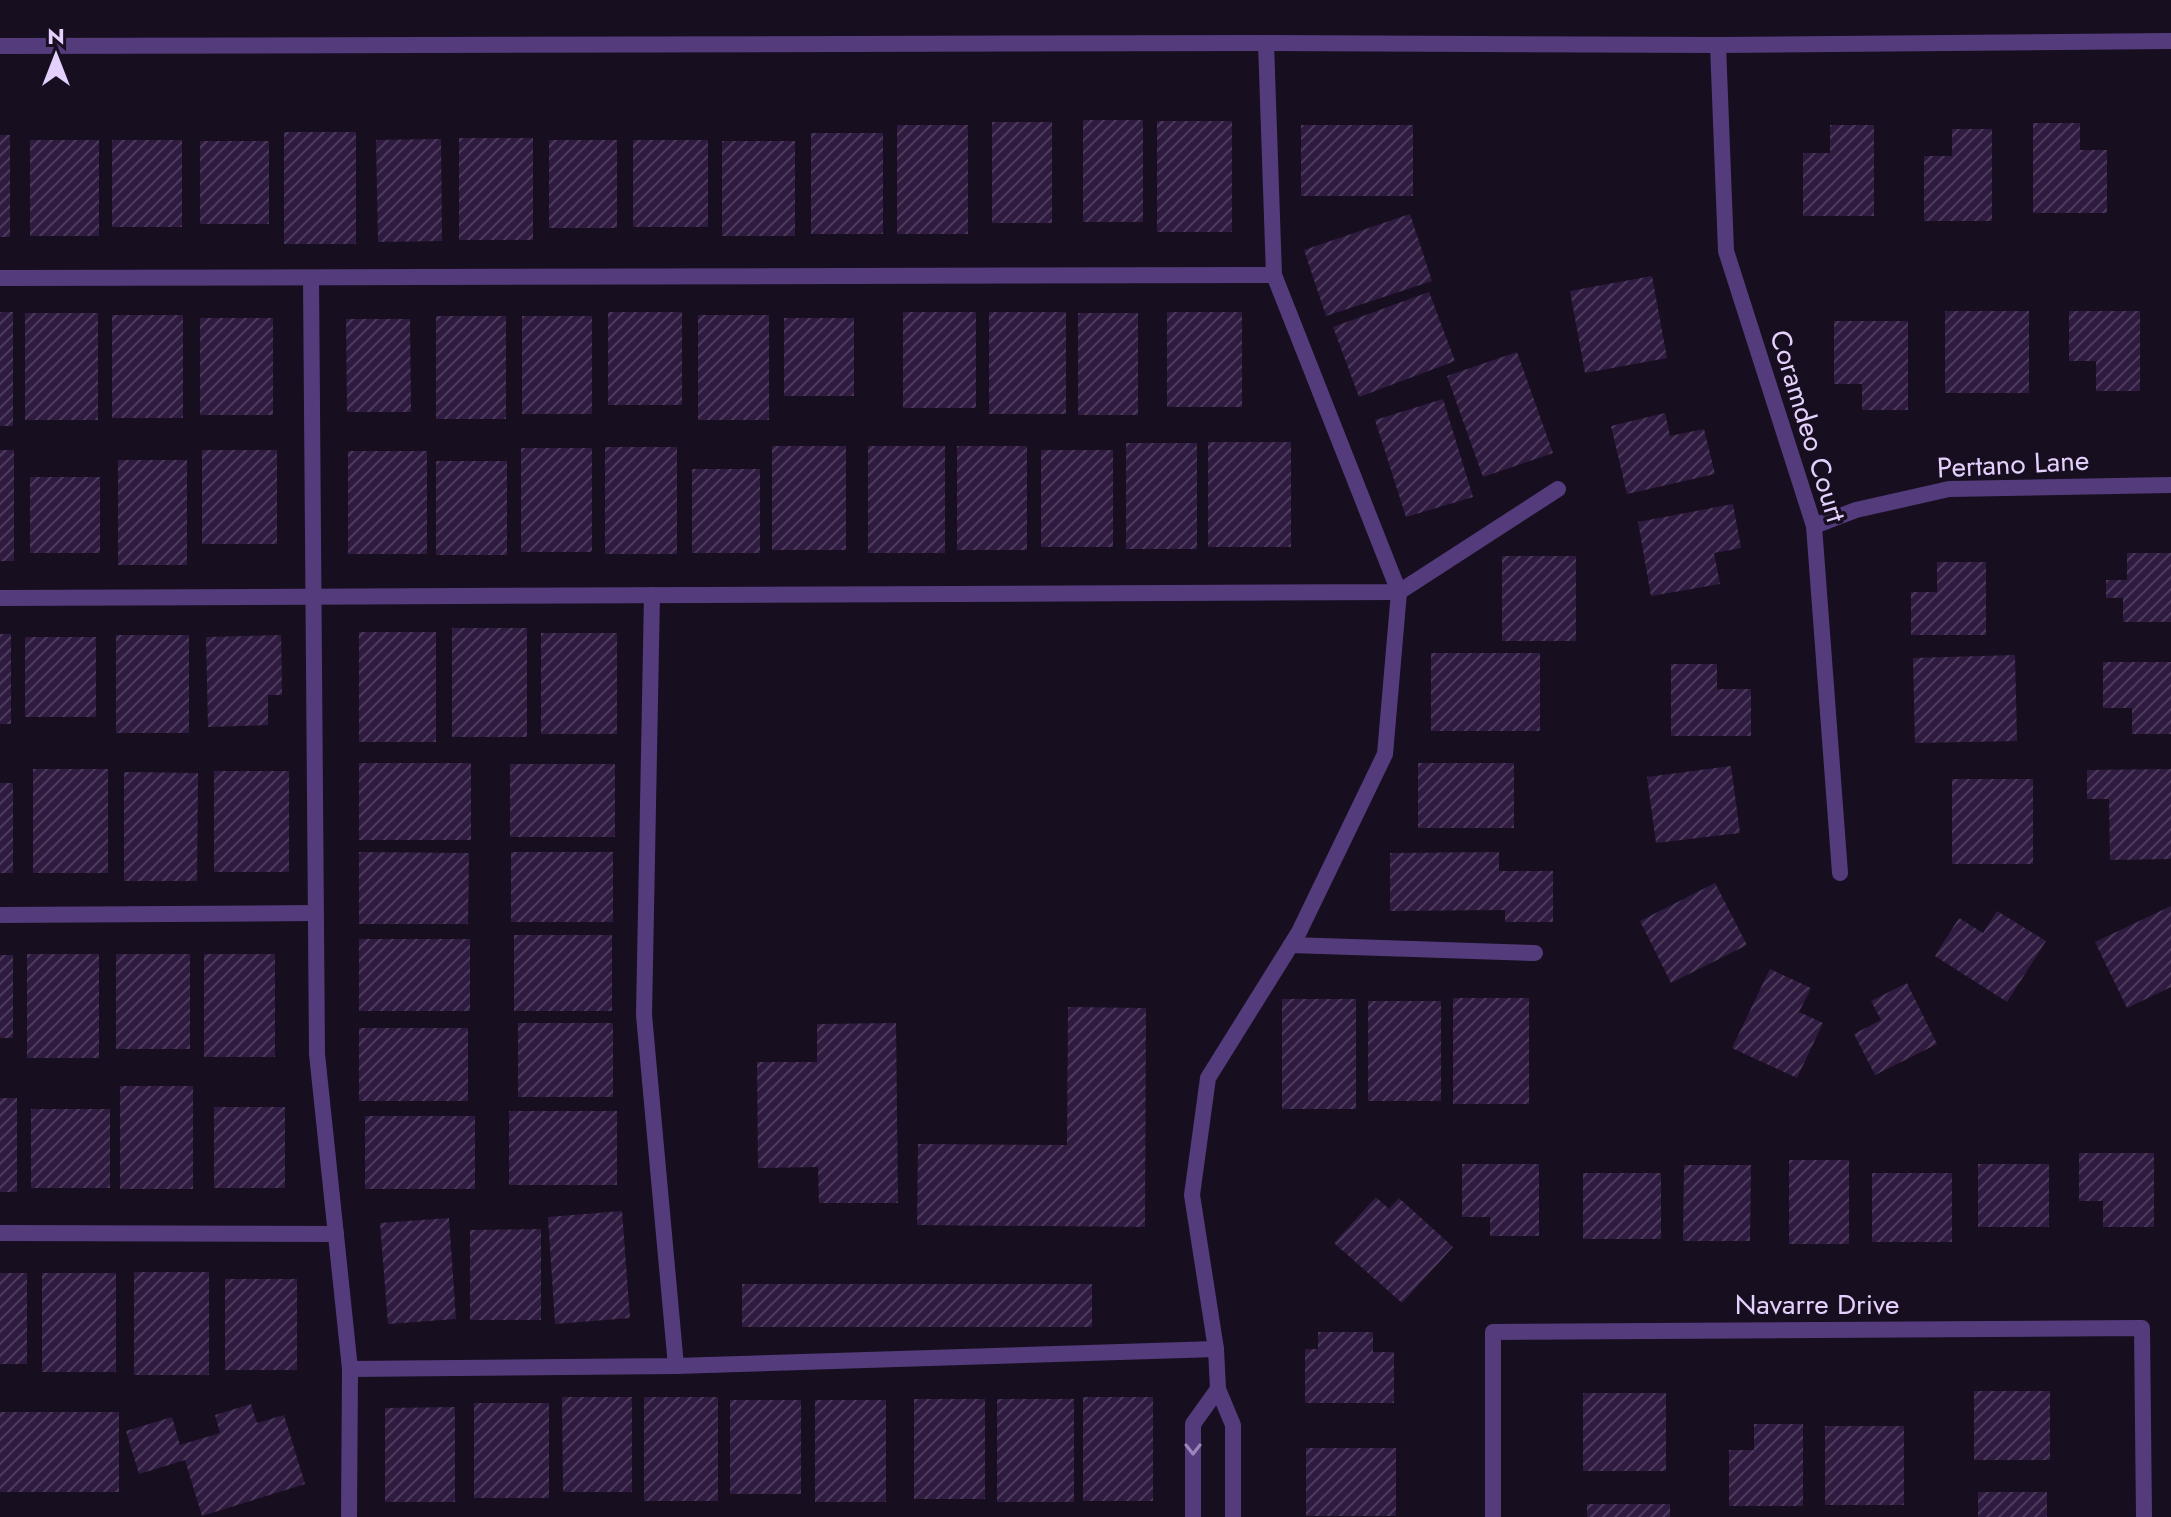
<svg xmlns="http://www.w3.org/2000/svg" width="2171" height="1517" viewBox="0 0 2171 1517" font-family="Jost,sans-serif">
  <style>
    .building { fill: url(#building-hatch) }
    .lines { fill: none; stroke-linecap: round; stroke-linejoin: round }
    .street { stroke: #543c7c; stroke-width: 16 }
    .oneway { stroke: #9c86bc }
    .labels { text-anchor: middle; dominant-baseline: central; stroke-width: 7; stroke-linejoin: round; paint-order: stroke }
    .street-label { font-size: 28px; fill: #e4d0fc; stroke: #170e20 }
  </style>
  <defs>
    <pattern id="building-hatch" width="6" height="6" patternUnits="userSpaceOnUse" patternTransform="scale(2)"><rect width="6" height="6" fill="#2f1b3f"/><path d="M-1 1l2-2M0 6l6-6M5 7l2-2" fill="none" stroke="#4d3b5c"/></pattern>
  </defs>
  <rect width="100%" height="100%" fill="#170e20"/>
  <g class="building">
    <rect x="1083" y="120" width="60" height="102"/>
    <rect x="1157" y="121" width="75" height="111"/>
    <rect x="992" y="122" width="60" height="101"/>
    <polygon points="2033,123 2080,123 2080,150 2107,150 2107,213 2033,213"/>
    <rect x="897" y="125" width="71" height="109"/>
    <rect x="1301" y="125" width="112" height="71"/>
    <polygon points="1830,125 1874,125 1874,216 1803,216 1803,153 1830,153"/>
    <polygon points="1952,129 1992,129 1992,221 1924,221 1924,156 1952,156"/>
    <rect x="284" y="132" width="72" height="112"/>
    <rect x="811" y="133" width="72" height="101"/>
    <rect x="0" y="135" width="10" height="102"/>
    <rect x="459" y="138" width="74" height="102"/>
    <polygon points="441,139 442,241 378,242 376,140"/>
    <rect x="30" y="140" width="69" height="96"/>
    <rect x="112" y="140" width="70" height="87"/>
    <rect x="549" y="140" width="68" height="88"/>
    <rect x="633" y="140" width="75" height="87"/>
    <rect x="200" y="141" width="69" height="83"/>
    <rect x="722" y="141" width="73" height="95"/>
    <polygon points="1410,214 1432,281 1326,316 1304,250"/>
    <polygon points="1652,276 1667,358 1585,373 1570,291"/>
    <polygon points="1429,292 1455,361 1359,397 1333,327"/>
    <rect x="1945" y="311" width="84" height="82"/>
    <polygon points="2069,311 2140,311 2140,391 2096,391 2096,361 2069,361"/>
    <rect x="0" y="312" width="13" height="114"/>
    <rect x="608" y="312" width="74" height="93"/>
    <rect x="903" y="312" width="73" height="96"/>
    <rect x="989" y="312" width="77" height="102"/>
    <rect x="1167" y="312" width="75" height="95"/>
    <rect x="25" y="313" width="73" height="107"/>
    <rect x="1078" y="313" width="60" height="102"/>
    <rect x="112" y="315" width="71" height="103"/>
    <rect x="698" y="315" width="71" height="105"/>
    <rect x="436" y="316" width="70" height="103"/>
    <rect x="522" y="316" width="70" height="98"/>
    <rect x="200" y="318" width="73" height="97"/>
    <rect x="784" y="318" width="70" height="78"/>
    <polygon points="346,319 410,319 411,412 347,412"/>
    <polygon points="1834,321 1908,321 1908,410 1862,410 1862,384 1834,384"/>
    <polygon points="1517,352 1553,453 1483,477 1447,376"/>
    <polygon points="1443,399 1473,497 1406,517 1375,420"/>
    <polygon points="1665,413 1670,436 1704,429 1715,474 1627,494 1611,426"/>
    <rect x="1208" y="442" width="83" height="105"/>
    <rect x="1126" y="443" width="71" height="106"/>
    <rect x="772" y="446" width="74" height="104"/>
    <rect x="868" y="446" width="77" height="107"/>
    <rect x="957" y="446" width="70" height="104"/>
    <rect x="605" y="447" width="72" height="107"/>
    <rect x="521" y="448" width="71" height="104"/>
    <rect x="0" y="450" width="14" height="111"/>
    <rect x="202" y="450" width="75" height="94"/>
    <rect x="1041" y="450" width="72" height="97"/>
    <rect x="348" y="451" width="79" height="103"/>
    <rect x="118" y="460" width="69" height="105"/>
    <rect x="436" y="461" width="71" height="94"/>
    <rect x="692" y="469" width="68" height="84"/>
    <rect x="30" y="477" width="70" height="76"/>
    <polygon points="1733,504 1741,548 1714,553 1720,584 1651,596 1638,522"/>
    <polygon points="2127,553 2171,553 2171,622 2123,622 2123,598 2106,598 2106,580 2127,580"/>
    <rect x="1502" y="556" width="74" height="85"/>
    <polygon points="1937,562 1986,562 1986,635 1911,635 1911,592 1937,592"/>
    <rect x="452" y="628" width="75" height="109"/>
    <rect x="359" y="632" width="77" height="110"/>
    <rect x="541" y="633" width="76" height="101"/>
    <rect x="0" y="634" width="11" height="90"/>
    <rect x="116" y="635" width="73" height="98"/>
    <polygon points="281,635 282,695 268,695 268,725 208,727 206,637"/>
    <rect x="25" y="637" width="71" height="80"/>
    <rect x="1431" y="653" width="109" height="78"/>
    <polygon points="2015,655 2017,741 1915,743 1913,658"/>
    <polygon points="2103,662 2171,662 2171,734 2132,734 2132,708 2103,708"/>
    <polygon points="1671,664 1717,664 1717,689 1751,689 1751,736 1671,736"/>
    <rect x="359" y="763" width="112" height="77"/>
    <rect x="1418" y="763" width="96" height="65"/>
    <rect x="510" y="764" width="105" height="73"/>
    <polygon points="1731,766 1740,833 1656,843 1647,777"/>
    <rect x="33" y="769" width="75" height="104"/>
    <polygon points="2171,769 2171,859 2110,860 2109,799 2087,799 2087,770"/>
    <rect x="214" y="771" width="75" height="101"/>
    <polygon points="124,772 198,773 197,881 124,881"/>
    <rect x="1952" y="779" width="81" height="85"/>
    <rect x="0" y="783" width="13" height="90"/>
    <polygon points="359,852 469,853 468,924 359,924"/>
    <rect x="511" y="852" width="102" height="70"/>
    <polygon points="1499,852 1499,871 1553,871 1553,922 1505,922 1505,910 1390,911 1390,853"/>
    <polygon points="1715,883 1747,945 1671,983 1640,921"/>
    <polygon points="2171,906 2171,987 2127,1008 2095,942"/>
    <polygon points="1997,911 2046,941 2007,1002 1935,956 1959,918 1983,933"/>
    <rect x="514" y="935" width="98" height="76"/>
    <rect x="359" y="939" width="111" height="72"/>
    <rect x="27" y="954" width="72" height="104"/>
    <rect x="116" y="954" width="74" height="95"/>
    <rect x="204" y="954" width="71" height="103"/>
    <rect x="0" y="955" width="13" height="83"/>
    <polygon points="1770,969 1811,988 1799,1012 1823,1023 1797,1078 1732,1048"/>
    <polygon points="1907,983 1937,1044 1875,1075 1854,1034 1881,1020 1871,1001"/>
    <rect x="1453" y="998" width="76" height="106"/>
    <rect x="1282" y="999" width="74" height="110"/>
    <rect x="1368" y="1001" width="73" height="100"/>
    <polygon points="1068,1007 1146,1008 1145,1227 917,1225 918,1144 1067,1145"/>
    <rect x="518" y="1023" width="95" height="74"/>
    <polygon points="896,1023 898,1203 819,1203 818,1167 758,1168 757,1062 817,1062 817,1024"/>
    <rect x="359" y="1028" width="109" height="73"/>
    <rect x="120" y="1086" width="73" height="103"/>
    <rect x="0" y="1098" width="17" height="94"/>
    <rect x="214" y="1107" width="71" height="81"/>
    <rect x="31" y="1109" width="79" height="79"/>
    <rect x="509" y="1111" width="108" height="74"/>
    <rect x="365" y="1116" width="110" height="73"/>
    <polygon points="2079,1153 2154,1153 2154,1227 2103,1227 2103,1201 2079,1201"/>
    <rect x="1789" y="1160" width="60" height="84"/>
    <polygon points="1462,1164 1539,1164 1539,1236 1490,1236 1490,1217 1462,1217"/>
    <rect x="1978" y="1164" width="71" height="63"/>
    <polygon points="1684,1165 1751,1165 1750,1241 1683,1241"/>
    <rect x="1583" y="1173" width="78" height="66"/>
    <rect x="1872" y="1173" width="80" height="69"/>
    <polygon points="1376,1197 1389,1209 1399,1198 1453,1247 1402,1303 1334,1243"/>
    <polygon points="622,1211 630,1318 555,1324 548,1217"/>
    <polygon points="449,1218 456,1319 388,1324 380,1223"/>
    <polygon points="541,1229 541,1320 470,1320 470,1230"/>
    <rect x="134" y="1272" width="75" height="103"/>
    <rect x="0" y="1273" width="27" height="91"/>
    <rect x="42" y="1273" width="74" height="99"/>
    <rect x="225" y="1279" width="72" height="91"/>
    <rect x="742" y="1284" width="350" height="43"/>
    <polygon points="1318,1332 1373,1332 1373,1352 1394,1352 1394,1403 1305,1403 1305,1349 1318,1349"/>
    <rect x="1974" y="1391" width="76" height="69"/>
    <rect x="1583" y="1393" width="83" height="78"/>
    <polygon points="562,1397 632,1397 632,1492 563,1492"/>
    <rect x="644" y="1397" width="74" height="104"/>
    <rect x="1083" y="1397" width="70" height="104"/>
    <rect x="914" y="1399" width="71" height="100"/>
    <rect x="997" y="1399" width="77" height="103"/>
    <rect x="730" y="1400" width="71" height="94"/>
    <rect x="815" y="1400" width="71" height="102"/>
    <rect x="474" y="1403" width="75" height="95"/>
    <polygon points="251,1404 257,1423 284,1415 305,1484 202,1516 185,1460 139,1474 126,1431 172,1417 180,1445 220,1433 215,1415"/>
    <polygon points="455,1407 455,1502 385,1502 385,1408"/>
    <rect x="0" y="1412" width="119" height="80"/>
    <polygon points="1754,1424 1803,1424 1803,1506 1729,1506 1729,1450 1754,1450"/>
    <rect x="1825" y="1426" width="79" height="79"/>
    <rect x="1306" y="1448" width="90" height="68"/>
    <rect x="1978" y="1492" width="69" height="25"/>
    <rect x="1587" y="1504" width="83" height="13"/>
  </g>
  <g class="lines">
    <g class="street">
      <polyline points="1718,45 1726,251 1814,526 1840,873"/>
      <polyline points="0,46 1266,43 1718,45 2171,41"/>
      <polyline points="0,278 1274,275"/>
      <polyline points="311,278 317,1054 350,1369 349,1517"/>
      <polyline points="1814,526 1856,510 1949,489 2171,485"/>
      <polyline points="652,595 644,1015 676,1366"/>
      <polyline points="0,598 1399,592 1558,489"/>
      <polyline points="0,915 316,913"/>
      <polyline points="1291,945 1535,953"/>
      <polyline points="0,1233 336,1234"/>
      <polyline points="350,1369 676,1366 1216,1349"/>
      <polyline points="1193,1517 1193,1424 1218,1389"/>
      <polyline points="1233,1517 1233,1425 1218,1389 1216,1349 1192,1195 1208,1078 1299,932 1385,754 1399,592 1274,275 1266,43"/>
      <polyline points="1493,1517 1493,1332 2142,1328 2144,1517"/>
    </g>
  </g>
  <defs><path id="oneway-chevron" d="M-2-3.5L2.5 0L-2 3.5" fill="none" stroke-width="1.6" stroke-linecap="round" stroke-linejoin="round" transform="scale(2)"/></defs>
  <use class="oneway" href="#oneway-chevron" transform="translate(1193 1449) rotate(90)"/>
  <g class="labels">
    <g class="street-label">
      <text transform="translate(1808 426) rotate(73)">Coramdeo Court</text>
      <text transform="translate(2013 464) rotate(-3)">Pertano Lane</text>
      <text x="1817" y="1304">Navarre Drive</text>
    </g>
  </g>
  <g transform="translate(56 56)" stroke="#170e20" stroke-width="6" paint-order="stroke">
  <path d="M0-6L14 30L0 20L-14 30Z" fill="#e4d0fc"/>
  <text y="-12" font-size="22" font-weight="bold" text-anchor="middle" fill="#e4d0fc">N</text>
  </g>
</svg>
